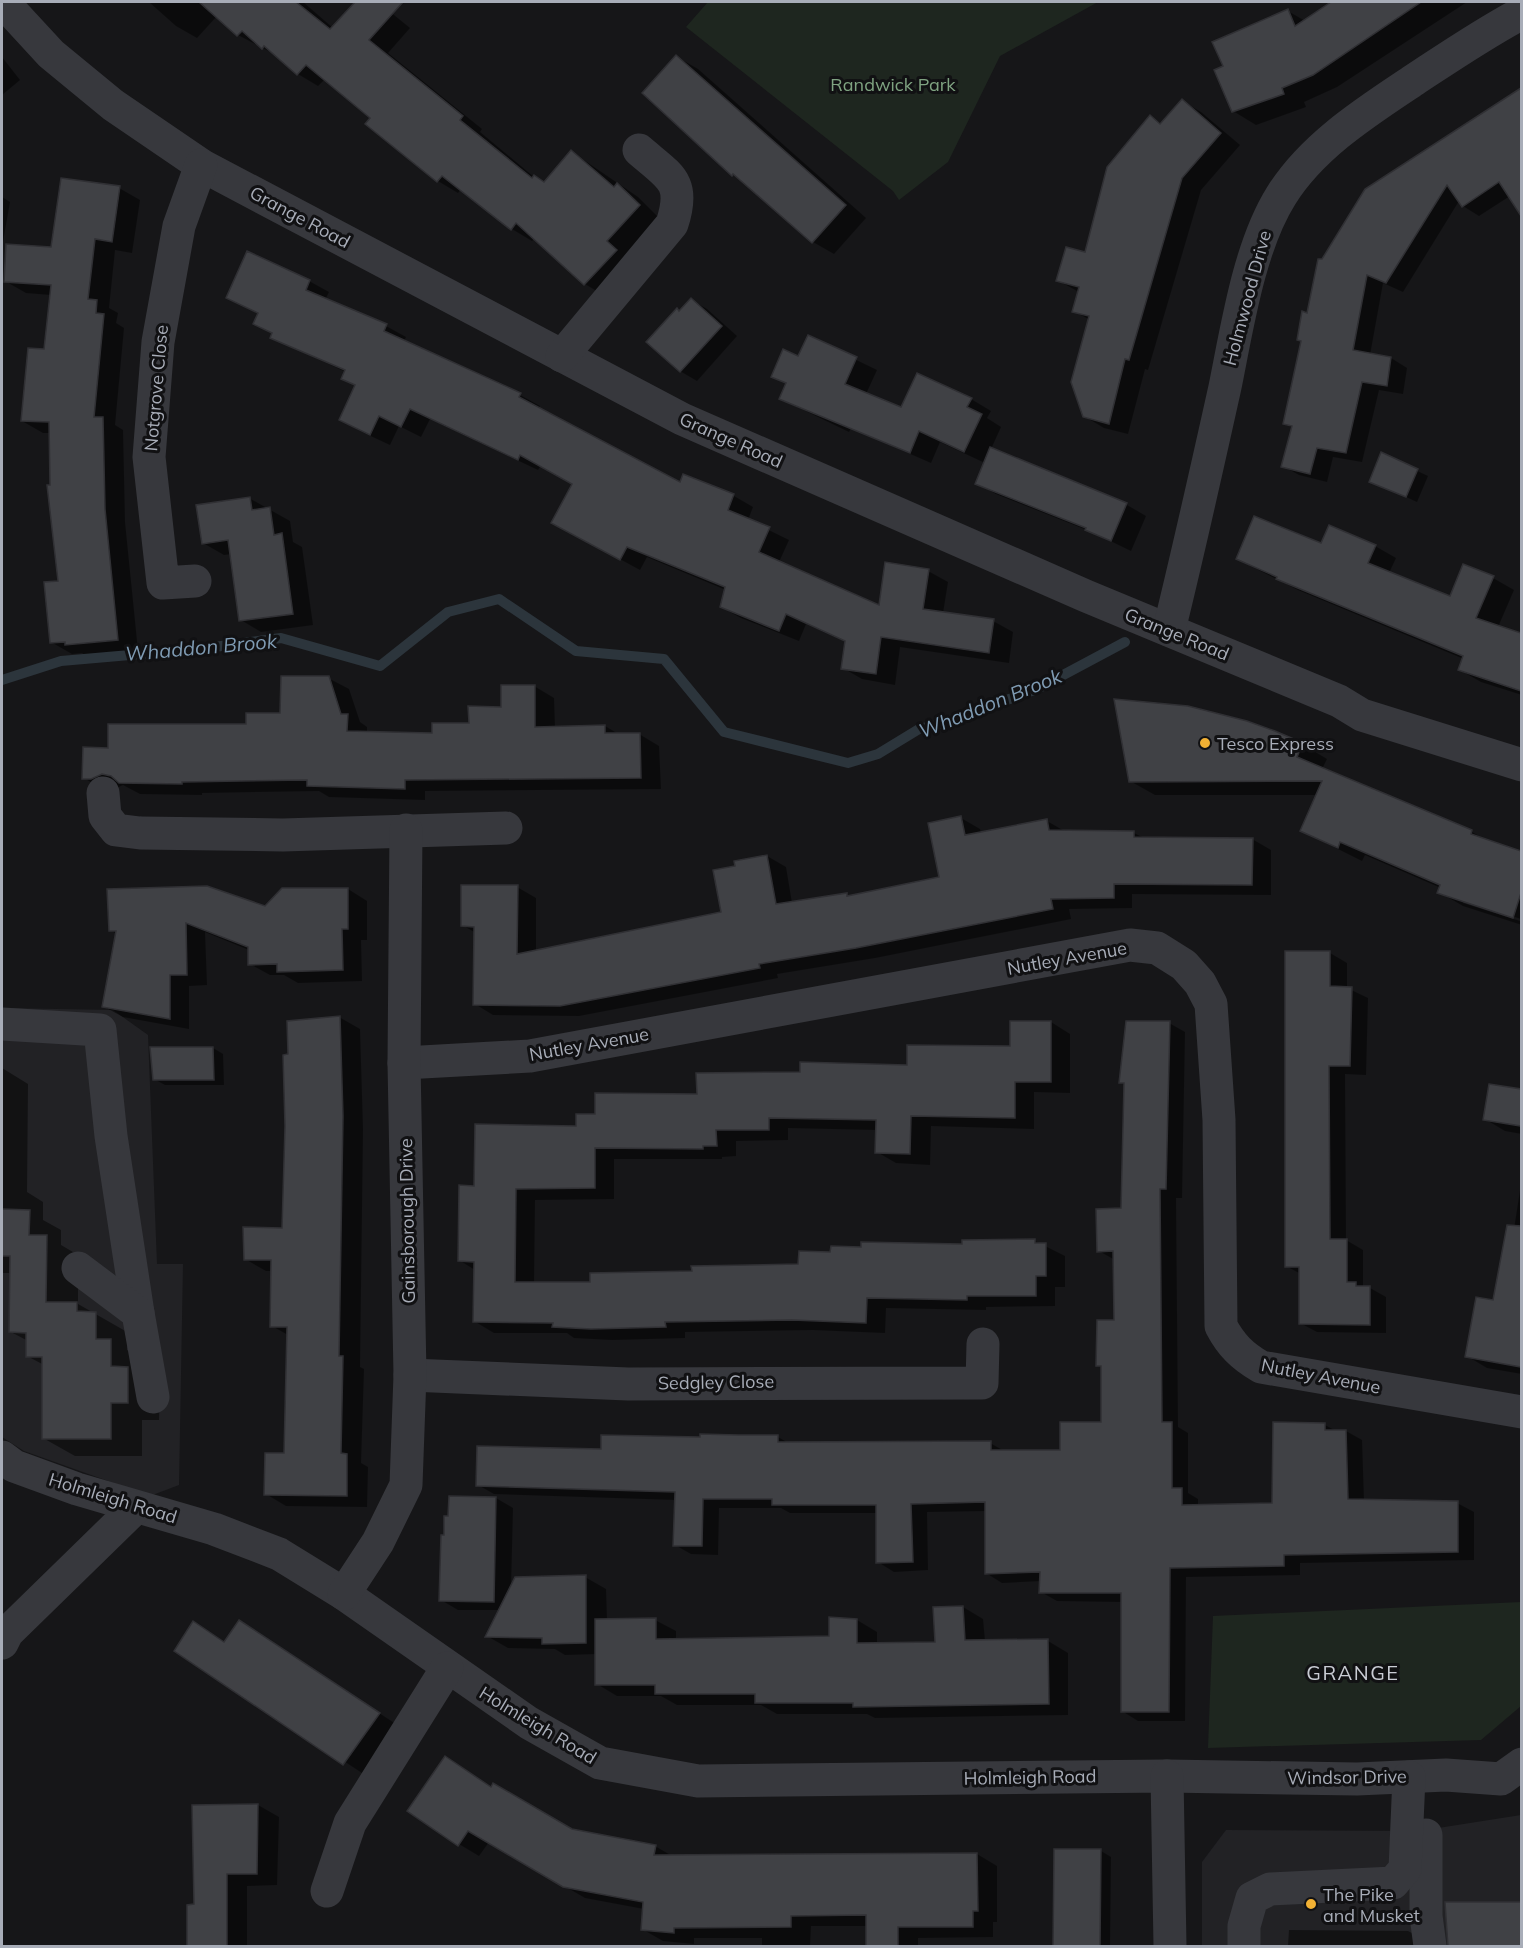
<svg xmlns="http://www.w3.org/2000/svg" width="1523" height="1948" viewBox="0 0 1523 1948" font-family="Mulish,sans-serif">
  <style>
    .built { fill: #222225 }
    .green { fill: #1e261f }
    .shadow { fill: #0007; fill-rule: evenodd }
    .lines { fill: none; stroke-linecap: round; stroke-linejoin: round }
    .stream { stroke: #2c353c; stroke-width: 10 }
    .building { fill: #404145; stroke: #303034; stroke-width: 1.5 }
    .minor { stroke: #37383d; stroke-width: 33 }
    .poi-dot { fill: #f2b134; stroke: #111113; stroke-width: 2 }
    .labels { text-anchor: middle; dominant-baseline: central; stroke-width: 6; stroke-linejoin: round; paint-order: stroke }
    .park-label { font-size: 18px; fill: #7fa381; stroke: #111113 }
    .street-label { font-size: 18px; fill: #a8adb8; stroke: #111113 }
    .poi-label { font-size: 18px; fill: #a8adb8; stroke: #111113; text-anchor: start }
    .water-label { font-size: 20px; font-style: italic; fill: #7f9bb3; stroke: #111113 }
    .neighbourhood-label { font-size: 20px; letter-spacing: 1.5px; fill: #c9ccd4; stroke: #111113 }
  </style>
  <rect width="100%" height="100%" fill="#161618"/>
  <g class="built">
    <polygon points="2,1008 113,1010 148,1035 157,1264 183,1264 179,1485 150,1496 24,1451 2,1437"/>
    <polygon points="1521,1815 1521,1946 1202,1946 1202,1862 1226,1830 1419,1831"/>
  </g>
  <g class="green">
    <polygon points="708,2 1098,2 1000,56 948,162 899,200 893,191 686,27"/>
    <polygon points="1521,1602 1521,1706 1481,1740 1208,1748 1213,1616"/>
  </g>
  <g class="shadow">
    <polygon points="149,2 303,2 333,28 357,2 378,2 410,28 388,53 482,129 480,132 534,177 545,183 572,152 638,197 659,218 605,296 585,284 535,238 532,241 512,229 461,189 458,193 438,181 373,118 325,79 318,86 298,74 278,56 238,35 217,16 197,38 176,26"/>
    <polygon points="1333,2 1467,2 1337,87 1304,102 1306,107 1256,125 1233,111 1225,67 1288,11 1305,21"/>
    <polygon points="2,57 20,80 2,95"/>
    <polygon points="677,57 698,69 866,218 834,254 813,242 733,174"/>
    <polygon points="1522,90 1522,204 1510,196 1479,216 1463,206 1459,201 1403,292 1383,283 1370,355 1391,358 1407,368 1403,394 1379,390 1362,462 1333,457 1327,482 1299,475 1283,466 1293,428 1284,423 1322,261 1366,190"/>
    <polygon points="1182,101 1201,112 1240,145 1201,190 1148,370 1145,369 1128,434 1104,428 1084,416 1090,320 1074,311 1079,292 1057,280 1086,254 1150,117 1162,124"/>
    <polygon points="119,188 140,200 132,253 115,250 109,308 118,313 116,323 124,328 115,425 123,430 125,522 138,651 87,656 82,653 72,654 51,642 60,582 52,487 51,433 43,433 22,421 45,351 51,295 26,293 5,281 52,248"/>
    <polygon points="2,197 10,202 2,247"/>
    <polygon points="309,281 329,292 325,300 386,326 406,337 404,341 520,395 540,406 538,409 681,484 684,476 734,496 753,507 748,520 789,540 779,562 880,607 928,571 948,582 943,613 993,621 1013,632 1009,663 900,647 895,685 862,679 843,668 846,642 806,624 799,641 741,618 721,607 726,590 647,557 640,570 572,533 574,483 541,465 538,470 430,419 421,437 399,426 390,445 360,431 341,420 356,386 343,379 346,372 272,338 273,334 255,324 259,314 228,298"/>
    <polygon points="691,300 707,309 737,336 697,381 680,371 680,312"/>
    <polygon points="809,337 877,370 866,394 902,409 971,399 991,411 987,418 1001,427 991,449 1127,505 1146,516 1131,551 1092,532 996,494 977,483 985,463 940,442 931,463 851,428 849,432 781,399 787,384 773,376 799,358"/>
    <polygon points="1381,454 1428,476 1417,502 1371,481"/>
    <polygon points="249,498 290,521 293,542 302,547 313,625 261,632 241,620 232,554 224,555 203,543"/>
    <polygon points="1322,545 1375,546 1396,558 1389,573 1450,598 1493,578 1514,590 1498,627 1522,635 1522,695 1481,682 1460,670 1464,659 1298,590 1237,559"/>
    <polygon points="328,678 349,689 360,722 367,727 367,733 433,734 470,725 503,708 534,686 554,698 555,728 605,726 620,735 639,734 659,746 661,789 425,791 425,800 329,797 319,791 202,793 202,795 140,794 123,785 112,790 104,790 84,778 109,749 247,725 281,714"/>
    <path d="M1302,744L1327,759L1322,769L1472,832L1489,842L1522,852V925L1463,906L1439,892L1441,888L1365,855L1362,861L1302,831L1317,795H1155L1130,781ZM1463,900L1521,919L1520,921L1463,903Z"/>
    <polygon points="961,818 980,829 981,833 1047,821 1066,832 1134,833 1144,838 1252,839 1271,850 1271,895 1132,894 1132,908 1069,909 1071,919 875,958 777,974 778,978 579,1016 493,1015 475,1004 476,933 462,925 517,887 536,898 536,952 722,914 736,867 767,856 786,867 792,903 847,895 850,897 941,878"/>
    <polygon points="348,889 367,901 367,940 361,940 362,981 298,983 284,975 270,975 250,964 249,950 205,932 207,985 189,986 189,1029 123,1017 103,1006 117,934 110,930 266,908"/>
    <polygon points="1287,953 1330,953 1347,963 1347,988 1368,998 1366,1075 1345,1074 1346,1240 1363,1250 1363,1288 1370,1288 1386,1297 1386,1333 1317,1332 1300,1323 1301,1274 1286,1266"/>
    <polygon points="339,1017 360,1029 363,1129 360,1367 364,1369 361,1463 368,1467 367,1507 286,1506 266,1494 285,1454 288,1335 272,1326 273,1271 266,1271 245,1259 283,1229 289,1056"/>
    <polygon points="1051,1022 1070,1034 1070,1093 1034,1092 1034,1129 931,1126 930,1165 896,1163 877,1152 877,1130 788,1128 788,1140 736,1141 736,1156 722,1157 722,1159 614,1159 614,1199 535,1200 534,1283 591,1284 693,1272 800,1265 831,1253 1035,1241 1065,1256 1065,1287 1055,1287 1055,1306 986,1307 986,1310 886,1308 885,1333 813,1330 685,1332 685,1338 612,1340 574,1338 567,1333 494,1333 474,1321 475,1270 459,1260 476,1187 597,1116 802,1073 908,1066 1012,1047"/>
    <polygon points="1169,1023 1185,1032 1182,1198 1176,1198 1178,1427 1188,1433 1188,1493 1198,1499 1198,1506 1274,1505 1325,1425 1336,1431 1346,1431 1362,1440 1364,1501 1457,1503 1474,1512 1474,1560 1300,1563 1300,1575 1186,1577 1185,1721 1138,1721 1122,1711 1123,1602 1057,1601 1041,1592 1041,1581 1002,1583 986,1573 987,1511 927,1512 928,1570 894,1572 878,1562 877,1513 790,1513 781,1508 719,1508 718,1555 691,1554 675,1545 676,1500 494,1494 478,1485 602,1450 701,1439 778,1437 790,1444 990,1443 1006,1452 1062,1452 1103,1424 1102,1368 1098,1365 1116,1321 1115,1260 1099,1251 1123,1210 1125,1085 1120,1082"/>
    <polygon points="213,1048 223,1054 224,1085 165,1085 154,1079"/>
    <polygon points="2,1068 28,1084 27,1192 43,1202 43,1220 61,1230 61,1245 78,1255 78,1304 127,1332 127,1350 143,1359 160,1387 159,1420 142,1420 142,1456 75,1456 43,1438 44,1365 27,1356 28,1341 11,1332 11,1273 2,1273"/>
    <polygon points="1490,1086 1522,1091 1522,1134 1505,1131 1485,1119"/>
    <polygon points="1522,1178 1522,1374 1487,1368 1467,1356 1494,1302 1509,1261"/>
    <polygon points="496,1498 513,1508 511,1588 585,1577 606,1589 607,1620 655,1620 676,1631 676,1640 830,1638 857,1620 877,1632 877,1644 936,1643 935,1609 963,1607 983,1619 985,1641 1048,1641 1068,1653 1068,1715 875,1718 867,1714 777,1714 761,1705 677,1705 661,1696 617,1696 597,1684 597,1654 565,1655 555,1649 508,1648 487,1636 500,1610 458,1610 441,1600"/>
    <polygon points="239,1622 399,1726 365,1775 176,1650 194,1623 226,1643"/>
    <polygon points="492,1788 572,1831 655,1846 672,1856 977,1854 997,1866 997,1922 993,1922 993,1937 918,1938 918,1946 867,1946 868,1926 811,1926 810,1946 762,1946 762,1938 694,1938 694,1944 663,1941 642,1929 644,1909 585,1898 489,1842 479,1856 459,1844"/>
    <polygon points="258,1805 279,1817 277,1885 247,1886 247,1946 188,1946 195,1906"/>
    <polygon points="1056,1850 1101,1851 1111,1857 1110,1946 1054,1946"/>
    <polygon points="1522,1903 1522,1946 1449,1946 1446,1904"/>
    <polygon points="1289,1930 1408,1931 1436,1946 1288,1946"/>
  </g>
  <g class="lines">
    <polyline class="stream" points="2,680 61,661 199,649 281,638 380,666 448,612 499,599 576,651 664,659 724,732 848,763 878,754 919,729 937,725 1037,689 1125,642"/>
  </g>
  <g class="building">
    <polygon points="199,2 296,2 330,29 355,2 403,2 369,40 463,116 460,120 532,178 534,175 544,182 571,150 614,187 617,183 640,205 607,241 617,250 584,285 516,223 511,230 442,176 437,182 365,124 370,118 306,65 297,75 264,46 262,49 242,31 237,36"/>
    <polygon points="1331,2 1421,2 1313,75 1282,88 1284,94 1232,112 1214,70 1223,66 1212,42 1288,9 1295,26"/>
    <polygon points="676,55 846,205 812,243 733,174 732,176 642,93"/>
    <polygon points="1521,88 1521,216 1499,182 1462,207 1447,185 1386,283 1367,275 1353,350 1391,357 1387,386 1362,382 1346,453 1317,448 1310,474 1281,467 1292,426 1283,424 1301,341 1297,340 1302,311 1307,313 1318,259 1322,259 1365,189"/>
    <polygon points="1182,99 1221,133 1182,178 1129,360 1125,359 1109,424 1083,417 1071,382 1089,316 1072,312 1079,287 1056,281 1066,247 1085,252 1107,167 1150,115 1160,124"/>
    <polygon points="61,178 120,186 112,242 95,239 88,299 97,300 96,313 104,314 94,417 103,417 105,509 118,640 65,645 65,642 50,643 44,582 58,581 47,485 50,485 49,422 21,421 28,348 44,349 51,285 4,282 6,244 51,247"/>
    <polygon points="247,251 310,280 306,290 387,324 384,331 521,393 519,397 680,482 683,474 734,494 728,510 770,527 759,552 879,605 885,562 929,569 923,609 994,619 989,653 881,637 876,674 841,669 845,641 786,614 779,631 720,607 725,587 627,547 620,560 551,523 572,484 520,455 518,460 410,409 401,427 379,416 370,435 339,420 355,385 341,379 345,370 270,338 272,333 253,324 258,313 226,298"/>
    <polygon points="691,298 722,326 680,372 646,342 677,308 679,311"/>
    <polygon points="808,335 857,357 845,384 901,407 917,373 972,398 967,407 982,414 964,452 919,431 910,453 779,399 786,383 771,377 783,349 798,356"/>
    <polygon points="990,447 1127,503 1111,541 1085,530 1086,528 975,484"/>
    <polygon points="1381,452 1418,469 1406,497 1369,482"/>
    <polygon points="250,497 252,510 270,507 274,535 282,533 293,614 239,621 228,540 202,544 196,505"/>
    <polygon points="1254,516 1321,543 1329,525 1376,545 1368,563 1450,596 1463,564 1494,576 1476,618 1521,633 1521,691 1458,670 1463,656 1276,579 1277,577 1236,559"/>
    <polygon points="281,676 329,676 341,714 348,714 347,731 432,733 432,723 469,723 468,706 501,707 501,685 535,685 535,727 605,725 605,733 640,733 641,778 405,780 405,789 307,786 307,780 182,782 182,784 119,783 111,776 102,774 91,779 82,779 83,747 108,748 108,724 246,724 246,713 280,713"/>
    <polygon points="1114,699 1188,706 1247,721 1275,731 1303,743 1297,757 1472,830 1471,834 1521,851 1521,893 1513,918 1437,893 1440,885 1340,842 1338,848 1300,831 1322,781 1129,782"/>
    <polygon points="961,816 965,835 1047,819 1049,830 1134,831 1134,837 1253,838 1252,885 1114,884 1114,898 1051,899 1053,909 856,948 759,964 760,968 560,1006 473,1005 474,927 461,926 461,885 518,885 517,954 721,912 713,870 735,866 734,861 767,855 776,904 847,893 847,896 939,877 928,823"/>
    <polygon points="207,886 265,906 282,888 348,888 348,929 342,929 343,970 277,972 277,964 248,965 248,947 186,923 187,975 170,975 170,1019 102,1007 116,931 109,931 107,889"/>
    <polygon points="1285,951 1330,951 1330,986 1352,987 1350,1066 1329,1066 1330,1239 1347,1239 1347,1282 1356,1282 1356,1286 1370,1286 1370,1325 1299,1324 1299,1267 1285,1267"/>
    <polygon points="340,1016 343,1116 339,1356 343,1356 341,1453 347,1454 347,1496 264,1495 265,1453 284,1453 287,1327 270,1327 271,1260 244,1260 243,1227 282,1228 285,1126 283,1055 288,1054 287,1021"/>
    <polygon points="1010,1021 1051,1021 1051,1082 1015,1082 1015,1118 911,1116 910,1154 875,1153 876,1120 769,1118 769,1130 716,1130 717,1146 703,1146 703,1149 595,1148 595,1188 516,1189 515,1282 590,1282 590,1273 692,1271 691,1266 798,1264 799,1251 830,1252 831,1246 861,1247 861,1242 962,1244 962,1240 1035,1239 1035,1243 1046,1243 1046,1276 1036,1276 1036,1296 967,1296 967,1300 867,1298 866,1323 792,1320 665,1322 666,1327 591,1329 552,1327 553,1323 473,1322 474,1262 458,1261 459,1185 474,1186 475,1124 576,1126 576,1114 595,1114 595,1093 697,1094 696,1073 800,1072 800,1062 907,1065 907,1045 1010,1046"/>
    <polygon points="1126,1021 1170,1021 1166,1189 1160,1189 1162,1422 1172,1422 1172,1488 1182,1488 1182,1505 1272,1503 1273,1422 1325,1423 1325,1430 1346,1430 1348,1499 1458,1501 1458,1552 1284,1555 1284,1566 1170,1568 1169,1712 1121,1712 1121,1593 1039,1593 1040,1572 985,1574 985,1502 911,1504 913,1562 876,1563 876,1505 772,1505 772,1499 703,1499 702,1546 673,1546 675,1492 476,1486 477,1446 601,1449 601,1435 700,1437 700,1434 739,1435 778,1435 778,1442 991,1441 991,1450 1060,1450 1060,1422 1101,1422 1101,1366 1096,1366 1097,1320 1114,1320 1113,1251 1097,1252 1096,1209 1121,1208 1124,1083 1119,1083"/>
    <polygon points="150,1047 213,1047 214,1080 153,1080"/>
    <polygon points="1489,1084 1521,1089 1521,1126 1483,1120"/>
    <polygon points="2,1209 30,1210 29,1235 47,1235 46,1302 77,1302 77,1311 96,1312 96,1339 111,1339 111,1366 128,1367 128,1403 111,1403 111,1439 42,1439 42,1357 26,1357 26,1333 9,1332 10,1256 2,1256"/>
    <polygon points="1507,1225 1521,1226 1521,1367 1465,1357 1476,1297 1493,1300"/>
    <polygon points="449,1496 496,1497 494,1602 439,1601 441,1535 444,1535 444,1516 448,1516"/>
    <polygon points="586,1575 586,1643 542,1644 542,1638 485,1637 515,1577"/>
    <polygon points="963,1606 965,1640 1048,1639 1049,1704 853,1707 853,1703 755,1703 755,1694 655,1694 655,1685 595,1685 595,1619 656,1618 656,1639 829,1636 829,1617 857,1619 857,1643 935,1642 933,1607"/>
    <polygon points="239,1620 380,1713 343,1765 174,1651 193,1621 224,1642"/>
    <polygon points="445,1756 491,1787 493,1783 572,1829 656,1845 654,1855 977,1853 978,1911 973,1911 973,1927 898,1927 898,1947 866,1947 866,1915 791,1916 791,1927 674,1928 674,1933 641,1930 643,1902 563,1887 468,1831 458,1846 407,1811"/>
    <polygon points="258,1804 257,1874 227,1874 227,1947 187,1947 187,1905 194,1904 192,1805"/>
    <polygon points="1054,1849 1101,1849 1100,1947 1053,1947"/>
    <polygon points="1445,1902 1521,1902 1521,1947 1448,1947"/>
  </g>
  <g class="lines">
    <g class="minor">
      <polyline points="3,2 51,54 113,105 201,165 682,419 1086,596 1339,701 1362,715 1522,765"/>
      <path d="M562,356L672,224C686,181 670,177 639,150"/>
      <polyline points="195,581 163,583 149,457 158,342 179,226 201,165"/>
      <path d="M1169,630C1189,549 1207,468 1225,387C1237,328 1249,247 1281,196C1312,146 1366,112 1414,80C1449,57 1484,33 1522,13"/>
      <polyline points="103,793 105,816 116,830 140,833 283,835 506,828"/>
      <polyline points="2,1024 100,1030 111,1136 138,1313"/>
      <path d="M404,1063L530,1056L1130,945L1157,948L1184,965L1200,983L1211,1004L1219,1120L1221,1326C1231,1345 1242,1356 1261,1367L1522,1412"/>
      <polyline points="78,1268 138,1313 153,1397"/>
      <polyline points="410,1375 628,1384 982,1383 983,1344"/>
      <polyline points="2,1457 14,1466 77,1489 214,1529 279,1554 344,1594 529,1723 600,1763 698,1781 1167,1776 1357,1779 1446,1775 1501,1779 1522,1764"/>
      <polyline points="344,1594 378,1542 406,1485 410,1375 404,1063 406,830"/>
      <polyline points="2,1643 7,1633 136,1507"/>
      <polyline points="1167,1776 1170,1946"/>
      <polyline points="1426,1835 1426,1916 1430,1946"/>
      <polyline points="327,1891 350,1823 447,1668"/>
      <polyline points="1244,1946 1244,1926 1252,1898 1270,1889 1393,1883 1405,1869 1409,1777"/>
    </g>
  </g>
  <g class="poi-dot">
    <circle cx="1205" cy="743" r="6"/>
    <circle cx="1311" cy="1904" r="6"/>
  </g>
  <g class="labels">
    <g class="park-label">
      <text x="893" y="84">Randwick Park</text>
    </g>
    <g class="street-label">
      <text transform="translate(300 217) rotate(28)">Grange Road</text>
      <text transform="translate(1247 298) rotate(-75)">Holmwood Drive</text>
      <text transform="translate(156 388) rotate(-85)">Notgrove Close</text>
      <text transform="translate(731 440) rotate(24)">Grange Road</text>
      <text transform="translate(1177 634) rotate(22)">Grange Road</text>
      <text transform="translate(1067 958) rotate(-10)">Nutley Avenue</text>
      <text transform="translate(589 1044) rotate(-10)">Nutley Avenue</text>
      <text transform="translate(407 1221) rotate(-91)">Gainsborough Drive</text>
      <text transform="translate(1321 1376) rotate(11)">Nutley Avenue</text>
      <text transform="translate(716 1382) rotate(-1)">Sedgley Close</text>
      <text transform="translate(113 1498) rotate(17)">Holmleigh Road</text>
      <text transform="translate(538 1725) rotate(31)">Holmleigh Road</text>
      <text transform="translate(1030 1777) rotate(-1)">Holmleigh Road</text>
      <text transform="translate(1347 1777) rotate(-1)">Windsor Drive</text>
    </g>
    <g class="poi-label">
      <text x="1217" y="743">Tesco Express</text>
      <text x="1323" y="1894">The Pike<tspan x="1323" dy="21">and Musket</tspan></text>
    </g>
    <g class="water-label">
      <text transform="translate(201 647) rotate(-5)">Whaddon Brook</text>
      <text transform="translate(990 703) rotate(-22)">Whaddon Brook</text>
    </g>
    <g class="neighbourhood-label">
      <text x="1353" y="1672">GRANGE</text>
    </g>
  </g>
  <rect width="1523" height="1948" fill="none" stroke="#a8adb8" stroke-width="6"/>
</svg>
